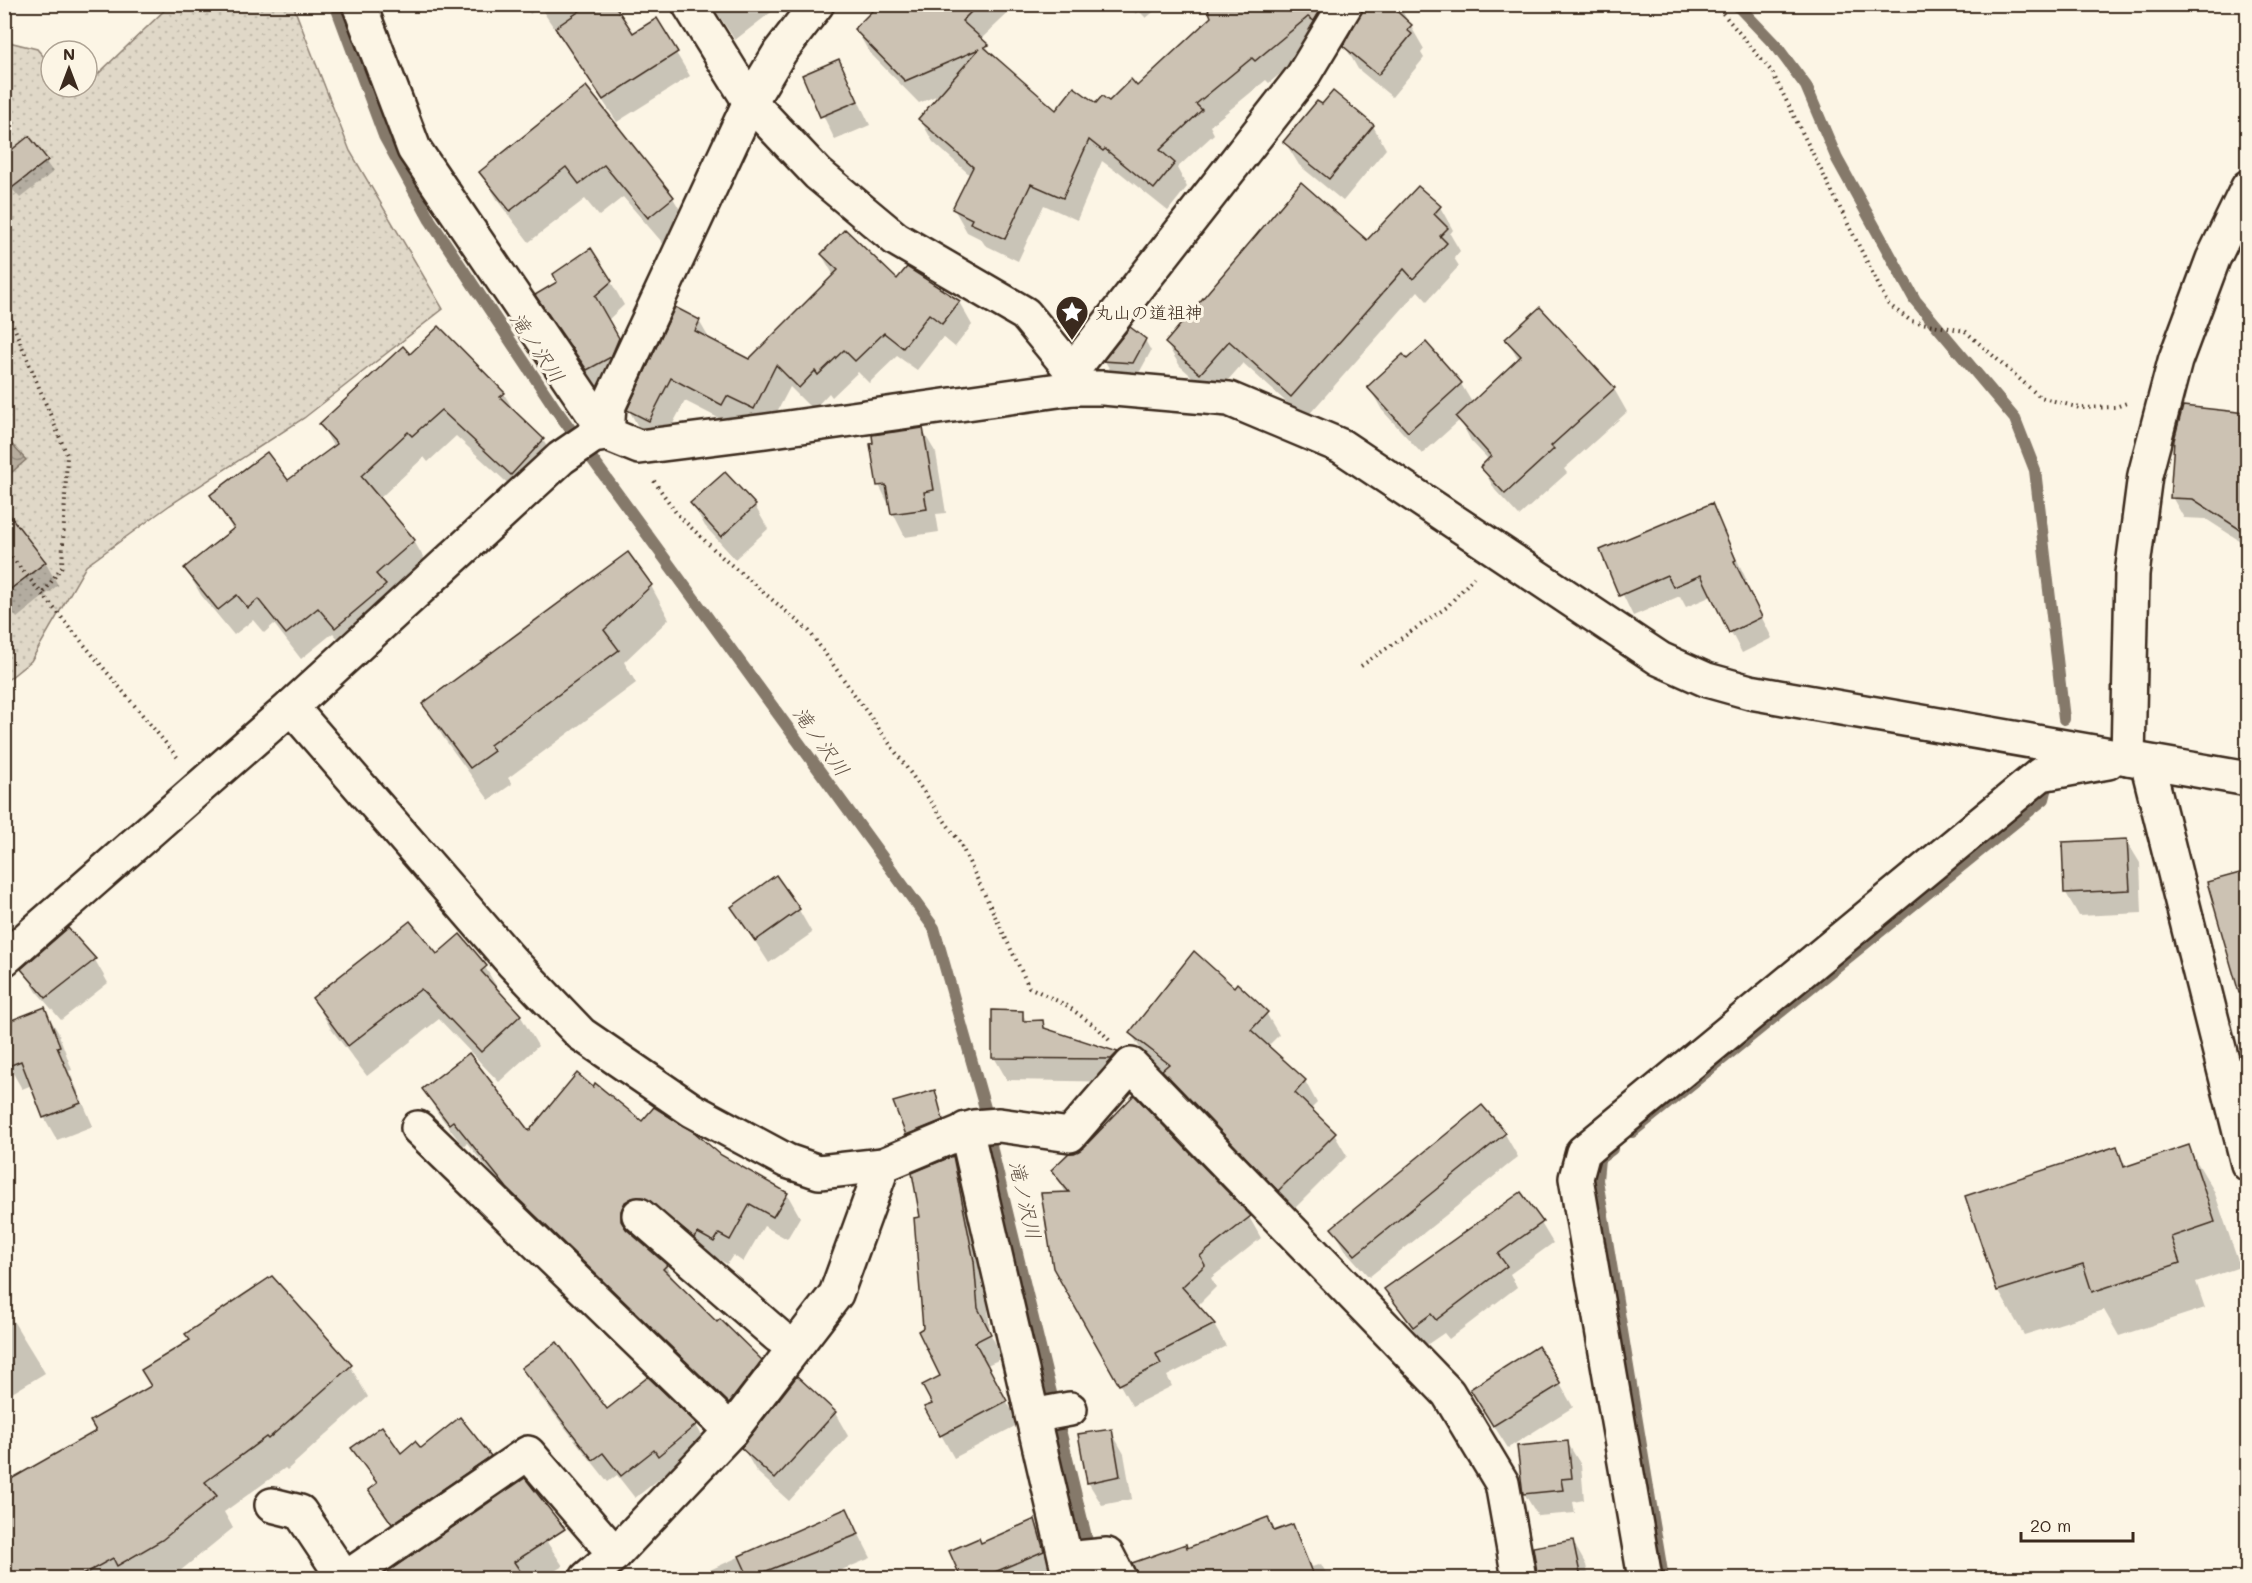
<svg xmlns="http://www.w3.org/2000/svg" width="2252" height="1583" viewBox="0 0 2252 1583" font-family="Mali,'Klee One',sans-serif">
  <style>
    .green { fill: url(#green-dots); stroke: #8e8173; stroke-width: 1.5 }
    .water { fill: url(#water-waves); stroke: #85796b; stroke-width: 1.5 }
    .shadow { fill: #0003 }
    .lines { fill: none; stroke-linecap: round; stroke-linejoin: round }
    .stream { stroke: #85796b; stroke-width: 12 }
    .building { fill: #ccc2b3; stroke: #3b2a1e; stroke-width: 1.5 }
    .minor-casing { stroke: #3b2a1e; stroke-width: 38 }
    .path { stroke: #3b2a1e; stroke-width: 4; stroke-dasharray: 1.5 4.5; stroke-linecap: butt }
    .minor { stroke: #fcf5e5; stroke-width: 33 }
    .labels { text-anchor: middle; dominant-baseline: central; stroke-width: 6; stroke-linejoin: round; paint-order: stroke }
    .poi-label { font-size: 18px; fill: #3b2a1e; stroke: #fcf5e5; text-anchor: start }
    .water-label { font-size: 20px; font-style: italic; fill: #605144; stroke: #fcf5e5 }
  </style>
  <defs>
    <pattern id="green-dots" width="8" height="8" patternUnits="userSpaceOnUse" patternTransform="scale(1.5)"><rect width="8" height="8" fill="#e0d8c8"/><path d="M2 2h.1M6 6h.1" fill="none" stroke="#c1baab" stroke-width="1.8" stroke-linecap="round"/></pattern>
    <pattern id="water-waves" width="16" height="10" patternUnits="userSpaceOnUse" patternTransform="scale(1.5)"><rect width="16" height="10" fill="#b7ad9e"/><path d="M0 5q4-4 8 0t8 0" fill="none" stroke="#968d80"/></pattern>
  </defs>
  <rect width="100%" height="100%" fill="#fcf5e5"/>
  <filter id="ink" filterUnits="userSpaceOnUse"><feTurbulence type="fractalNoise" baseFrequency=".0167" numOctaves="2"/><feDisplacementMap in="SourceGraphic" scale="12" xChannelSelector="R" yChannelSelector="G"/><feConvolveMatrix kernelMatrix="1 2 1 2 8 2 1 2 1" color-interpolation-filters="sRGB"/></filter>
  <g filter="url(#ink)">
    <polygon class="green" points="170,5 293,5 350,151 443,309 304,418 170,505 86,566 31,661 5,682 5,41 37,49 51,65 51,87 70,87 76,95"/>
    <polygon class="water" points="4,436 26,460 5,478 4,478"/>
    <g class="shadow">
      <polygon points="524,4 613,4 633,35 656,20 690,76 617,122 540,7 530,14"/>
      <polygon points="708,4 771,4 774,10 735,40 720,17"/>
      <polygon points="908,4 1018,4 981,39 996,60 1057,112 1109,103 1137,88 1213,17 1221,4 1398,4 1424,49 1421,53 1424,58 1392,97 1358,69 1345,46 1365,9 1360,8 1269,83 1266,80 1210,126 1214,134 1177,168 1187,187 1168,211 1118,171 1117,172 1102,161 1077,220 1044,205 1018,261 985,245 981,239 967,232 954,209 970,175 933,142 920,119 943,93 919,103 869,52 856,29"/>
      <polygon points="1128,4 1163,4 1146,18 1139,11 1136,14"/>
      <polygon points="839,61 870,125 835,140 804,76"/>
      <polygon points="586,88 673,198 692,230 668,249 623,197 599,216 585,199 529,242 500,204 481,172"/>
      <polygon points="1373,126 1386,149 1343,201 1299,165 1285,142"/>
      <polygon points="29,138 53,172 20,198 4,180"/>
      <polygon points="1440,207 1453,230 1450,234 1460,251 1454,258 1459,266 1427,301 1418,291 1305,419 1243,363 1214,396 1180,366 1166,343"/>
      <polygon points="822,255 959,302 972,325 955,347 943,337 917,370 897,356 869,383 858,372 832,397 829,393 813,410 790,387 767,431 736,427 685,401 662,444 642,434 629,410 699,321 710,340 750,361 834,276"/>
      <polygon points="2248,271 2248,288 2244,282"/>
      <polygon points="611,282 624,305 608,320 632,362 601,393 537,295"/>
      <polygon points="1130,329 1145,340 1151,351 1139,373 1111,372 1105,361"/>
      <polygon points="1507,339 1614,389 1627,412 1564,469 1567,473 1519,516 1495,490 1482,467 1489,460 1471,441 1460,420 1422,454 1382,410 1369,387 1425,344 1461,384 1473,404 1519,360"/>
      <polygon points="410,357 504,394 516,414 543,440 558,466 526,500 456,436 428,462 424,457 379,499 414,541 429,567 351,653 333,633 301,659 274,624 264,633 253,620 234,635 201,595 186,569 234,531 212,496 288,482 334,448 321,424"/>
      <polygon points="2184,408 2248,415 2248,546 2206,519 2184,518 2172,497"/>
      <polygon points="922,430 936,453 946,513 936,514 939,532 905,537 879,485"/>
      <polygon points="725,474 755,506 768,529 735,559 705,526 692,503"/>
      <polygon points="1711,505 1747,581 1744,582 1772,638 1742,653 1712,596 1686,607 1680,596 1633,616 1602,551"/>
      <polygon points="4,530 45,562 58,585 17,618 4,602"/>
      <polygon points="651,586 669,619 624,662 636,683 508,778 512,784 489,800 443,737 424,704"/>
      <polygon points="2126,840 2140,863 2142,913 2079,916 2066,893"/>
      <polygon points="2248,872 2248,1018 2209,883"/>
      <polygon points="733,907 799,910 812,933 769,963"/>
      <polygon points="68,930 95,960 108,983 61,1020 37,992 23,969"/>
      <polygon points="437,956 485,967 502,996 520,1015 538,1046 499,1082 439,1019 367,1076 331,1029 314,999"/>
      <polygon points="1234,989 1266,1013 1279,1035 1267,1047 1305,1081 1317,1103 1310,1110 1334,1134 1347,1156 1292,1211 1176,1092 1164,1071 1144,1055 1131,1033"/>
      <polygon points="44,1009 58,1032 72,1070 69,1071 93,1126 57,1140 44,1117 32,1085 22,1089 9,1066"/>
      <polygon points="1022,1013 1027,1022 1042,1022 1048,1031 1117,1053 1131,1076 1125,1082 1007,1080 994,1057"/>
      <polygon points="424,1089 529,1134 642,1124 720,1156 787,1194 800,1217 787,1239 764,1226 743,1262 733,1255 727,1264 712,1255 707,1260 637,1226 633,1236 666,1265 677,1285 717,1325 761,1361 774,1383 743,1425 522,1211 467,1143 463,1146 437,1112"/>
      <polygon points="934,1092 948,1131 913,1146 907,1135"/>
      <polygon points="1482,1108 1505,1134 1518,1157 1369,1277 1346,1251 1333,1228"/>
      <polygon points="2188,1147 2214,1191 2240,1267 2196,1282 2205,1308 2119,1336 2104,1310 2024,1335 1998,1290 2116,1148 2127,1167"/>
      <polygon points="952,1158 966,1181 986,1285 990,1333 1003,1358 987,1365 1019,1424 954,1458 926,1408 934,1404 942,1376 925,1329 921,1218"/>
      <polygon points="1053,1170 1249,1217 1261,1238 1211,1278 1216,1287 1197,1306 1214,1325 1226,1346 1167,1376 1172,1386 1132,1406 1054,1268 1066,1193"/>
      <polygon points="1541,1223 1553,1243 1510,1274 1517,1287 1449,1339 1444,1333 1425,1346 1386,1290"/>
      <polygon points="4,1306 45,1373 4,1398"/>
      <polygon points="350,1366 368,1397 287,1470 285,1468 224,1512 233,1528 180,1571 167,1578 4,1578 4,1485"/>
      <polygon points="523,1368 606,1411 648,1379 696,1425 709,1448 672,1478 668,1472 635,1498 617,1475 608,1482 536,1391"/>
      <polygon points="1560,1384 1573,1407 1508,1448 1485,1412"/>
      <polygon points="835,1413 848,1436 789,1501 756,1471 743,1448"/>
      <polygon points="1111,1431 1124,1454 1132,1499 1102,1505 1088,1482"/>
      <polygon points="1567,1442 1581,1465 1584,1500 1573,1502 1575,1513 1538,1516 1524,1493"/>
      <polygon points="353,1449 401,1455 421,1451 489,1457 499,1474 403,1540 370,1490 377,1485"/>
      <polygon points="511,1489 563,1566 543,1578 381,1578"/>
      <polygon points="846,1509 871,1558 822,1578 692,1578"/>
      <polygon points="1267,1519 1275,1532 1292,1526 1312,1567 1321,1564 1329,1578 1158,1578 1151,1558 1187,1549"/>
      <polygon points="1035,1521 1048,1544 1057,1574 1047,1578 963,1578 951,1552 981,1545"/>
      <polygon points="1573,1542 1586,1565 1589,1578 1539,1578 1534,1549"/>
    </g>
    <g class="lines">
      <g class="stream">
        <polyline points="335,4 384,136 430,220 555,408 934,928 985,1108 992,1150 1096,1578"/>
        <polyline points="1736,4 1777,47 1806,86 1837,159 1915,300 2015,419 2035,470 2064,719"/>
        <polyline points="1632,1132 2044,799 2049,779"/>
        <polyline points="1612,1149 1599,1159 1597,1180 1663,1578"/>
      </g>
    </g>
    <g class="building">
      <polygon points="590,4 614,4 633,33 657,18 678,52 603,100 555,28"/>
      <polygon points="879,4 979,4 962,21 989,45 984,47 1056,110 1074,87 1096,103 1102,96 1109,101 1131,79 1137,86 1211,17 1206,4 1324,4 1314,21 1308,17 1255,61 1252,58 1196,104 1202,110 1160,150 1175,163 1154,189 1105,149 1103,151 1089,140 1063,198 1031,184 1005,239 970,223 972,219 952,209 973,167 918,119 979,49 905,81 854,29"/>
      <polygon points="1365,4 1389,4 1412,25 1407,30 1412,34 1378,75 1343,46"/>
      <polygon points="839,59 858,101 820,117 802,75"/>
      <polygon points="586,86 674,197 648,218 604,165 579,184 566,167 510,211 479,172"/>
      <polygon points="1333,91 1374,125 1329,179 1283,142 1317,101 1322,104"/>
      <polygon points="29,136 48,160 4,194 4,156"/>
      <polygon points="1301,182 1367,240 1418,186 1441,206 1434,214 1448,228 1440,236 1447,243 1413,279 1404,269 1291,397 1229,341 1200,374 1165,343"/>
      <polygon points="845,229 897,279 907,267 960,301 942,324 929,314 903,348 884,333 855,361 844,350 818,375 815,371 799,388 776,365 754,409 727,396 722,405 671,378 649,421 627,410 675,307 700,320 695,331 749,359 838,270 821,254"/>
      <polygon points="591,248 612,281 595,296 619,338 611,357 587,370 535,295 557,282 553,274"/>
      <polygon points="1540,307 1615,388 1551,446 1554,449 1505,494 1480,467 1491,456 1456,417 1521,356 1505,339"/>
      <polygon points="439,326 505,393 500,397 544,439 511,475 441,410 412,436 408,432 361,476 415,540 376,574 386,585 335,628 318,608 286,634 258,599 248,608 237,595 218,610 184,568 234,528 210,495 267,452 288,480 337,444 319,424 403,346 410,354"/>
      <polygon points="1130,327 1146,339 1133,363 1103,361"/>
      <polygon points="1426,342 1462,383 1408,432 1367,387 1403,354 1407,359"/>
      <polygon points="2183,406 2247,413 2247,534 2193,499 2170,498 2174,440"/>
      <polygon points="923,428 934,490 924,492 927,509 891,514 886,485 877,486 870,444 873,443 872,435"/>
      <polygon points="725,472 756,505 721,537 690,503"/>
      <polygon points="1712,503 1736,560 1734,561 1762,617 1729,633 1701,575 1673,587 1667,575 1619,596 1600,550"/>
      <polygon points="4,508 46,562 4,594"/>
      <polygon points="628,552 652,585 604,630 619,650 490,745 494,751 470,768 422,704"/>
      <polygon points="2127,839 2130,890 2064,893 2062,842"/>
      <polygon points="2247,871 2247,992 2239,993 2207,882"/>
      <polygon points="776,875 800,909 755,941 731,907"/>
      <polygon points="410,921 437,954 460,934 487,966 481,971 521,1015 481,1052 421,989 348,1046 312,998"/>
      <polygon points="68,928 96,959 46,998 21,969"/>
      <polygon points="1194,951 1234,987 1237,983 1268,1012 1251,1030 1306,1080 1295,1093 1336,1133 1278,1191 1162,1070 1169,1064 1129,1033"/>
      <polygon points="45,1007 60,1046 57,1047 81,1103 43,1118 21,1061 4,1068 4,1023"/>
      <polygon points="992,1010 1023,1011 1023,1021 1043,1020 1044,1028 1118,1052 1111,1059 992,1058"/>
      <polygon points="469,1053 529,1131 577,1073 593,1087 595,1083 642,1121 654,1107 694,1132 721,1155 788,1193 773,1217 750,1204 730,1240 719,1234 714,1242 698,1233 694,1238 643,1197 632,1198 625,1202 621,1211 621,1221 626,1229 667,1265 663,1269 717,1322 720,1319 762,1360 729,1403 507,1188 453,1121 449,1124 422,1089"/>
      <polygon points="935,1090 943,1120 906,1135 893,1102"/>
      <polygon points="1134,1095 1251,1216 1200,1256 1205,1265 1182,1287 1215,1324 1156,1354 1161,1364 1119,1385 1053,1268 1041,1193 1069,1192 1051,1170 1069,1153 1084,1147"/>
      <polygon points="1482,1105 1506,1133 1355,1255 1331,1228"/>
      <polygon points="2189,1145 2215,1222 2171,1237 2180,1263 2092,1292 2083,1264 1997,1291 1965,1196 2117,1146 2124,1167"/>
      <polygon points="953,1156 974,1261 978,1308 991,1334 975,1342 1007,1401 940,1436 924,1407 932,1404 922,1385 940,1376 918,1331 923,1328 914,1218 920,1217 912,1173"/>
      <polygon points="1521,1192 1543,1222 1498,1254 1507,1266 1436,1320 1431,1314 1413,1327 1384,1289"/>
      <polygon points="272,1276 352,1365 268,1439 266,1437 205,1482 217,1496 162,1540 117,1566 113,1558 77,1578 4,1578 4,1483 96,1431 90,1421 151,1386 141,1370 190,1340 185,1334"/>
      <polygon points="557,1342 607,1409 648,1377 697,1424 658,1456 654,1450 621,1476 603,1453 593,1460 521,1368"/>
      <polygon points="1538,1346 1561,1384 1493,1426 1470,1389"/>
      <polygon points="797,1376 836,1412 775,1479 741,1448"/>
      <polygon points="460,1417 491,1456 392,1524 368,1490 377,1483 351,1448 382,1426 401,1453 415,1441 421,1448"/>
      <polygon points="1112,1429 1120,1476 1087,1483 1078,1434"/>
      <polygon points="1568,1441 1572,1478 1561,1479 1563,1490 1523,1494 1517,1446"/>
      <polygon points="525,1478 565,1529 514,1562 525,1578 378,1578"/>
      <polygon points="847,1508 859,1534 749,1578 739,1556"/>
      <polygon points="1268,1517 1274,1531 1293,1524 1314,1578 1138,1578 1132,1563 1186,1544 1187,1548"/>
      <polygon points="1035,1519 1044,1551 981,1578 961,1578 949,1551 979,1538 981,1543"/>
      <polygon points="1573,1540 1581,1578 1538,1578 1533,1547"/>
    </g>
    <g class="lines">
      <defs>
        <g id="minor">
          <polyline points="359,4 414,149 607,434"/>
          <polyline points="689,4 750,102 818,174 896,239 1025,314 1072,371"/>
          <polyline points="1073,388 1072,371 1302,77 1346,4"/>
          <polyline points="607,434 609,405 750,102 780,52 817,4"/>
          <polyline points="291,707 512,962 581,1034 692,1110 787,1161 819,1172 883,1165 974,1127 999,1125 1070,1135 1131,1065 1448,1393 1502,1483 1519,1578"/>
          <polyline points="2128,758 2132,574 2145,475 2175,361 2213,259 2248,187"/>
          <polyline points="2147,762 2248,1164"/>
          <polyline points="4,959 291,707 561,458 593,436 607,434 639,447 766,431 1073,388 1103,388 1229,399 1341,446 1660,659 1707,680 1750,692 2248,779"/>
          <polyline points="418,1128 731,1431"/>
          <polyline points="966,1129 1070,1578"/>
          <polyline points="639,1215 778,1336 795,1347"/>
          <polyline points="1032,1416 1070,1409"/>
          <polyline points="272,1505 300,1512 344,1578"/>
          <polyline points="1066,1559 1107,1555 1119,1578"/>
          <polyline points="346,1578 528,1453 615,1554"/>
          <polyline points="587,1578 615,1554 731,1431 836,1294 883,1165"/>
          <polyline points="1645,1578 1576,1178 1583,1152 2041,774 2108,762"/>
        </g>
      </defs>
      <use href="#minor" class="minor-casing"/>
      <g class="path">
        <polyline points="1715,4 1772,72 1888,304 1911,321 1965,331 2040,397 2080,408 2116,407 2127,403"/>
        <polyline points="4,303 67,455 62,566 43,594"/>
        <polyline points="654,481 677,514 723,558 809,631 959,841 1029,987 1066,1005 1099,1029 1109,1040"/>
        <polyline points="4,548 178,758"/>
        <polyline points="1361,666 1447,607 1474,577"/>
      </g>
      <use href="#minor" class="minor"/>
    </g>
  </g>
  <defs>
    <symbol id="sight-pin" viewBox="-11 -11 22 30"><path d="M0 17L-7.5 6A9.5 9.5 0 1 1 7.5 6Z" fill="#3b2a1e" stroke="#fcf5e5"/><path d="M0-6L1.8-2.2L6-1.7L2.9 1.2L3.7 5.4L0 3.3L-3.7 5.4L-2.9 1.2L-6-1.7L-1.8-2.2Z" fill="#fff"/></symbol>
  </defs>
  <g fill-rule="evenodd">
    <use href="#sight-pin" x="1053" y="293" width="38" height="52"/>
  </g>
  <g class="labels">
    <g class="poi-label">
      <text x="1095" y="312">丸山の道祖神</text>
    </g>
    <g class="water-label">
      <text transform="translate(538 347) rotate(56)">滝ノ沢川</text>
      <text transform="translate(822 741) rotate(54)">滝ノ沢川</text>
      <text transform="translate(1026 1200) rotate(77)">滝ノ沢川</text>
    </g>
  </g>
  <rect width="2252" height="1583" fill="none" stroke="#fcf5e5" stroke-width="24"/>
  <rect x="12" y="12" width="2228" height="1559" fill="none" stroke="#3b2a1e" stroke-width="2" filter="url(#ink)"/>
  <g transform="translate(69 69)"><circle r="28" fill="#fcf5e5" stroke="#afa495" stroke-width="1.5"/>
  <path d="M0-4.5L10 22L0 15L-10 22Z" fill="#3b2a1e"/>
  <text y="-9" font-size="16" font-weight="bold" text-anchor="middle" fill="#3b2a1e">N</text>
  </g>
  <path d="M2021 1532v9h112v-9" fill="none" stroke="#3b2a1e" stroke-width="3"/>
  <text x="2030" y="1532" font-size="18" fill="#3b2a1e" stroke="#fcf5e5" stroke-width="4.5" paint-order="stroke">20 m</text>
</svg>
